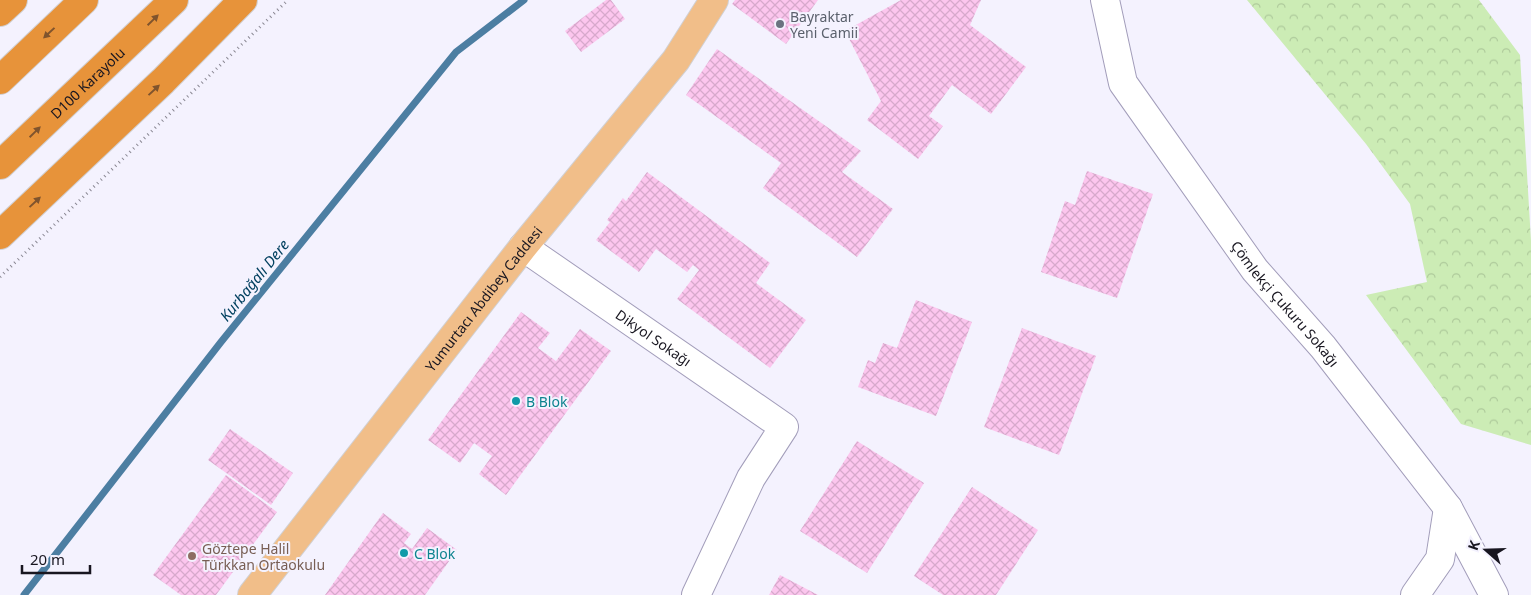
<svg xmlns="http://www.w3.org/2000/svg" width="1531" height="595" viewBox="0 0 1531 595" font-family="'Noto Sans',sans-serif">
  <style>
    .forest { fill: url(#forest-crowns) }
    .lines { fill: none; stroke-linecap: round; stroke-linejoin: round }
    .stream { stroke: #4c7ea2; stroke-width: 7 }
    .building { fill: url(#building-cross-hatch) }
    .minor-casing { stroke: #a29dba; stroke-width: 30 }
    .major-casing { stroke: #d1d0d2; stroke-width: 30 }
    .highway-casing { stroke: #d1d0d2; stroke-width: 30 }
    .path { stroke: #8b8994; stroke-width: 3; stroke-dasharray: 1 4; stroke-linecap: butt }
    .minor { stroke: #fff; stroke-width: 28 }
    .major { stroke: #f1be89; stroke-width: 28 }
    .highway { stroke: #e7933a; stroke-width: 28 }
    .oneway { fill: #80542d }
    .worship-dot { fill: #6b7280; stroke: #f4f2fe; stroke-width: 2 }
    .culture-dot { fill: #0f9aa8; stroke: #f4f2fe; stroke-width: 2 }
    .education-dot { fill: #8d6e63; stroke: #f4f2fe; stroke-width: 2 }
    .labels { text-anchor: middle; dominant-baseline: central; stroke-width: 4; stroke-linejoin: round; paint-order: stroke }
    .worship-label { font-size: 14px; fill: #5b616d; stroke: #f4f2fe; text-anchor: start }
    .street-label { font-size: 14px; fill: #181620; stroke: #f4f2fe }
    .culture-label { font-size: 14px; fill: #0d838f; stroke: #f4f2fe; text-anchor: start }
    .education-label { font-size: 14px; fill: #785e54; stroke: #f4f2fe; text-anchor: start }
    .water-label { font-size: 15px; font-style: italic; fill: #034160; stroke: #f4f2fe }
  </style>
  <defs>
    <pattern id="forest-crowns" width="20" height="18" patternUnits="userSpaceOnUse" patternTransform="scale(1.25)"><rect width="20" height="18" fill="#ccecb5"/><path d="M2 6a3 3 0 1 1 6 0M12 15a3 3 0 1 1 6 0" fill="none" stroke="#aeca9b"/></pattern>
    <pattern id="building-cross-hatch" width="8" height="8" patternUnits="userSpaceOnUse" patternTransform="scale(1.25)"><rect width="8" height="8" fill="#fcc6ee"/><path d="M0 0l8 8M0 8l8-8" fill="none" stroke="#d7a9cc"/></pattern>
  </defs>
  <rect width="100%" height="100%" fill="#f4f2fe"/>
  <polygon class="forest" points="1247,0 1479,0 1520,55 1531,241 1531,445 1461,424 1366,295 1427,282 1410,204 1366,144"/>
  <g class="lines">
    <polyline class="stream" points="24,595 221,342 456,52 524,0"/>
  </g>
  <g class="building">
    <polygon points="606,0 611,0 625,19 581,52 565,31"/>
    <polygon points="735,0 818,0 786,44 732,4"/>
    <polygon points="901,0 981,0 970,25 1026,67 991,114 952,85 929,116 943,126 918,159 867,120 881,101 845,31"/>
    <polygon points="717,49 861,151 842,172 893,209 857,257 763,188 781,163 686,95"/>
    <polygon points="1087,171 1153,194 1117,298 1041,272 1065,201 1075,205"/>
    <polygon points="647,172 770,263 756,283 806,320 770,368 677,299 699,270 693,265 687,272 656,249 639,272 596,240 610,222 607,220 623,198 626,201"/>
    <polygon points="916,300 972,322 936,416 858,387 868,360 875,363 883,343 897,348"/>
    <polygon points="521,312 550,333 538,348 556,361 580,329 611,351 506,495 479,474 492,456 474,443 460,463 428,440"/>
    <polygon points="1022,328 1096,356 1059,455 984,427"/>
    <polygon points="230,429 293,473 271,505 208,460"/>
    <polygon points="857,441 924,483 867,573 800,531"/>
    <polygon points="226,475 277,512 216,595 181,595 153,575"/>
    <polygon points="972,487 1038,530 996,595 943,595 914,576"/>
    <polygon points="383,513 411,534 404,543 412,549 427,528 457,550 425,595 325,595"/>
    <polygon points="780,575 818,595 769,595"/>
  </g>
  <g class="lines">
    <defs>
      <g id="minor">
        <path id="s1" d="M1105,0L1123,83L1255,270L1323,347L1448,508L1494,595"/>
        <path id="s2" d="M523,247L784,427L751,478L696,595"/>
        <polyline points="1415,595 1440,559 1448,508"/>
      </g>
      <g id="major">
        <path id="s3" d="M252,595L523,247L676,60L714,0"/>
      </g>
      <g id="highway">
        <polyline points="0,12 13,0"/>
        <polyline points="0,80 84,0"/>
        <path id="s4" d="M0,165L174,0"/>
        <polyline points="0,235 163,81 243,0"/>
      </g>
    </defs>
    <use href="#minor" class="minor-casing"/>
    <use href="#major" class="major-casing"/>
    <use href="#highway" class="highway-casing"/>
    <polyline class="path" points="0,277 288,0"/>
    <use href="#minor" class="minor"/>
    <use href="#major" class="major"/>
    <use href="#highway" class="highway"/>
  </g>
  <defs><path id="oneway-solid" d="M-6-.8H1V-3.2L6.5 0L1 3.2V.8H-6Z" transform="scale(1.25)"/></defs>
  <g class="oneway">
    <use href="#oneway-solid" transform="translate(153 20) rotate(-44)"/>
    <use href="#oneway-solid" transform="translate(49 33) rotate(137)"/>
    <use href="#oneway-solid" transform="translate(154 90) rotate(-43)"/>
    <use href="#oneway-solid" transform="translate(35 132) rotate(-44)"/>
    <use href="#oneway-solid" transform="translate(35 202) rotate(-43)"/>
  </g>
  <circle class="worship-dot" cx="780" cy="24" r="5"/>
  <g class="culture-dot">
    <circle cx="516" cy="401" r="5"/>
    <circle cx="404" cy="553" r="5"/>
  </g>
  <circle class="education-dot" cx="192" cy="556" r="5"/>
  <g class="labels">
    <g class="worship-label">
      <text x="790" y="16">Bayraktar<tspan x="790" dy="16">Yeni Camii</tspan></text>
    </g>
    <g class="street-label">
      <text stroke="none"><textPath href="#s4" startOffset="120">D100 Karayolu</textPath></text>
      <text stroke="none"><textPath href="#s3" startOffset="376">Yumurtacı Abdibey Caddesi</textPath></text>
      <text stroke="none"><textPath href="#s1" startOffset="359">Çömlekçi Çukuru Sokağı</textPath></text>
      <text stroke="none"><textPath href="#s2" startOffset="159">Dikyol Sokağı</textPath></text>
    </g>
    <g class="culture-label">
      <text x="526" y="401">B Blok</text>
      <text x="414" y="553">C Blok</text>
    </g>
    <g class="education-label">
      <text x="202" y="548">Göztepe Halil<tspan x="202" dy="16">Türkkan Ortaokulu</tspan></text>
    </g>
    <g class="water-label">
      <text transform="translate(254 280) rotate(-51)">Kurbağalı Dere</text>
    </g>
  </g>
  <g transform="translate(1486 550) rotate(290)" stroke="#f4f2fe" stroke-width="4" paint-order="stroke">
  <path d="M0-4L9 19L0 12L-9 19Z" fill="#181620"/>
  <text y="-8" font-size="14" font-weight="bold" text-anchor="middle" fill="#181620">K</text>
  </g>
  <path d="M22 565v8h68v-8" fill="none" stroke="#181620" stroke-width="2.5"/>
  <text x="30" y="565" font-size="15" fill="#181620" stroke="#f4f2fe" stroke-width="4" paint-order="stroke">20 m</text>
</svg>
